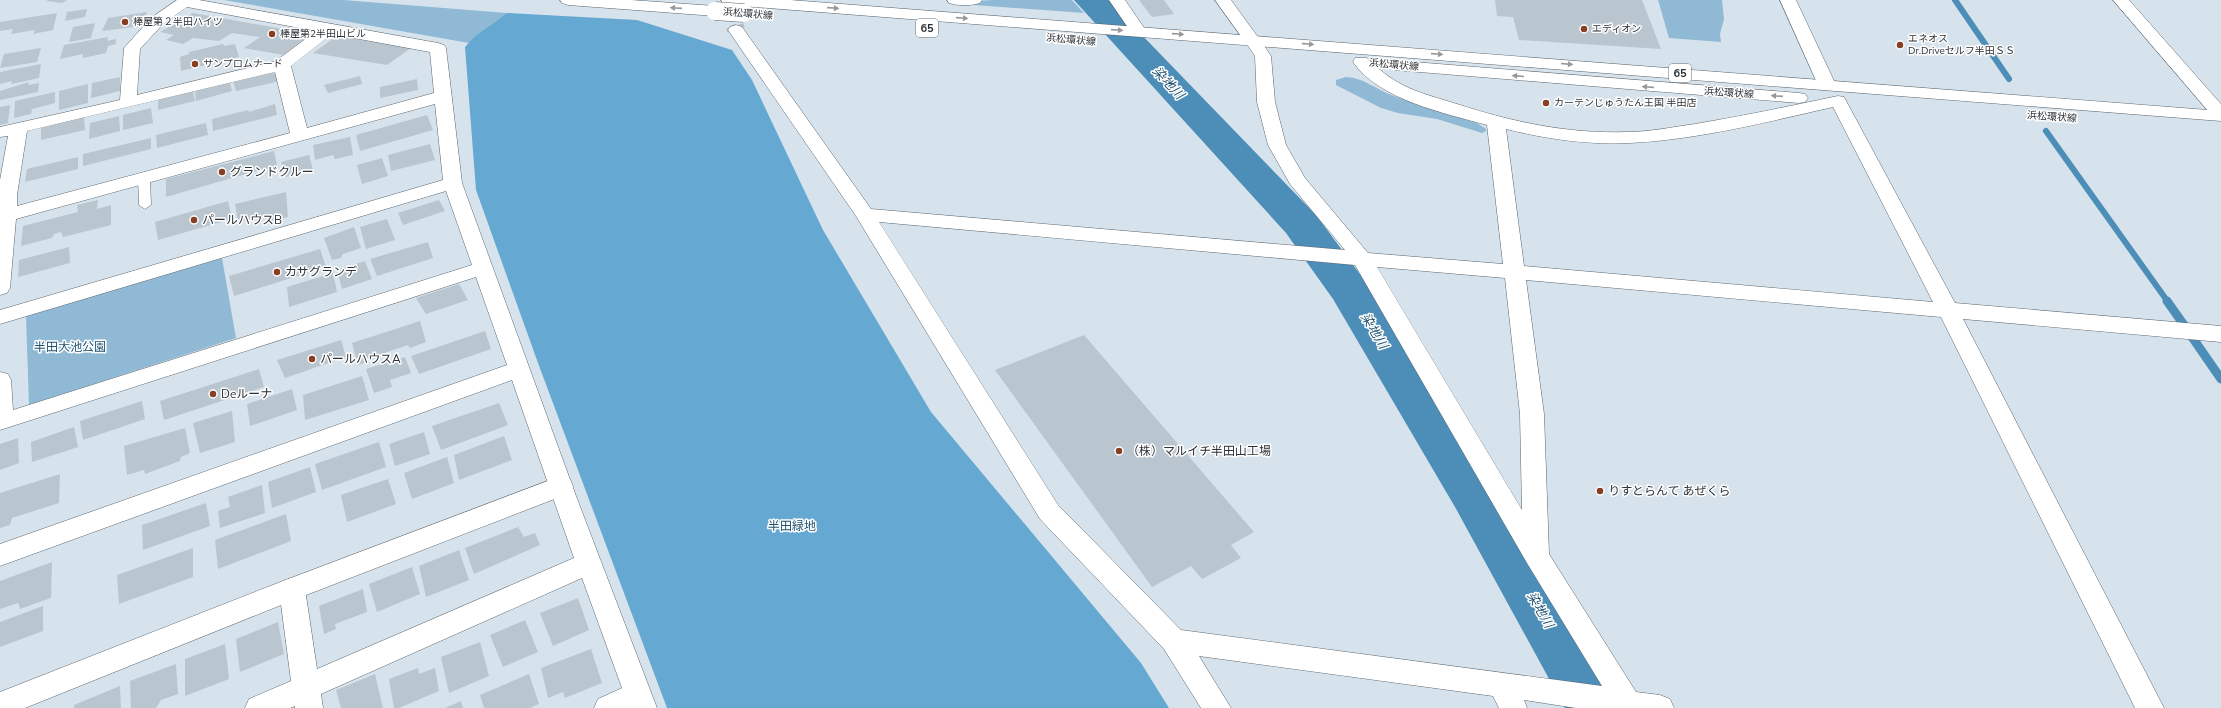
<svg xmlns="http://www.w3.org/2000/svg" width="2221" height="708" viewBox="0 0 2221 708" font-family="'Nunito Sans','Noto Sans JP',sans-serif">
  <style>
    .green { fill: #90b9d5 }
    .forest { fill: #65a8d2 }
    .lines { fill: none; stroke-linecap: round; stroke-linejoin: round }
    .stream-far1 { stroke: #4c8eb8; stroke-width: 6 }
    .stream { stroke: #4c8eb8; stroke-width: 9 }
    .river { fill: #4c8eb8; fill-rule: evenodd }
    .building { fill: #bac6cf }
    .street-tunnel { stroke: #b5bfc7; stroke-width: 18; stroke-dasharray: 18 9; stroke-linecap: butt }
    .lane-casing { stroke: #5b656d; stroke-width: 1 }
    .street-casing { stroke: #5b656d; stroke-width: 1 }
    .secondary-casing { stroke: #5b656d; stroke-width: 1 }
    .primary-casing { stroke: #5b656d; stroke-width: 1 }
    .lane { fill: #fff; fill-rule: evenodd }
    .street { fill: #fff; fill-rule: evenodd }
    .secondary { fill: #fff; fill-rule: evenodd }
    .primary { fill: #fff; fill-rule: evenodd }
    .primary-bridge-casing { stroke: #5b656d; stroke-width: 19; stroke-linecap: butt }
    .primary-bridge { stroke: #fff; stroke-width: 18 }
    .oneway { fill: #96989a }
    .poi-dot { fill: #873e23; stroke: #fff; stroke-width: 1.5 }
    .labels { text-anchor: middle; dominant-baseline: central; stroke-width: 3; stroke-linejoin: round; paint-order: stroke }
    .far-street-label { font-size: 10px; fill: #2d3135; stroke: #fff }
    .far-poi-label { font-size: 10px; fill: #2d3135; stroke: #fff; text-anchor: start }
    .shield { fill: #fff; stroke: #6c6f72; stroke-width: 1 }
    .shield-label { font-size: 11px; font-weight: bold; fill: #2d3135 }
    .poi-label { font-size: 12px; fill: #2d3135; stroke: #fff; text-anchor: start }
    .park-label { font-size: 12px; fill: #205371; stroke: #fff }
    .water-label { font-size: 13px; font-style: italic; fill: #1e516f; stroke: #fff }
  </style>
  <rect width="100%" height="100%" fill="#d7e3ec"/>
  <g class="green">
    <polygon points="224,0 343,0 507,13 475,36 469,43"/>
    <polygon points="993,0 1072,0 1084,13 946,3"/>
    <polygon points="1658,0 1722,0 1724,19 1720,34 1721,42 1669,38"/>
    <path d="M1346,77C1364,78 1377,90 1394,96C1421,106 1450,114 1477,123L1486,129V131L1482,133L1437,119L1398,113L1381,108L1336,85V80Z"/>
    <polygon points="222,258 236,338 29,405 26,316"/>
  </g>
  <polygon class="forest" points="507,13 637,20 732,50 752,80 823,230 931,412 1141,663 1169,708 667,708 538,363 476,190 465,47 475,36"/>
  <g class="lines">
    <g class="stream-far1">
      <polyline points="1955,0 2009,79"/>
      <polyline points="2046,131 2168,302"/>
    </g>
    <g class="stream">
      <polyline points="2167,301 2184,325"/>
      <polyline points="2192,337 2221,379"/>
    </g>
    <polygon class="river" points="1074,0 1108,0 1316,215 1365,281 1491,479 1617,689 1626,708 1565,708 1455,507 1333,299 1286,233"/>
  </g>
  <g class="building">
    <polygon points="48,0 67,0 62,3 46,1"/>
    <polygon points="1139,0 1164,0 1174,14 1152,17"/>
    <polygon points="1495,0 1642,0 1661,49 1519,40 1513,17 1497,16"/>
    <polygon points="87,9 85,17 65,21 67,12"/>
    <polygon points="147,12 142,26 102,31 108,18"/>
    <polygon points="57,13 53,30 33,34 35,30 11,34 13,29 0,31 0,22"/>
    <polygon points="193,13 311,34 283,55 244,48 260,37 232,33 219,41 193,38 183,44 166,40 174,35 160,32"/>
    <polygon points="95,23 91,38 69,42 73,27"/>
    <polygon points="337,36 411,48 387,65 313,53"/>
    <polygon points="108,37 107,41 116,39 116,44 108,46 106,53 83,58 83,54 60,59 64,45"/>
    <polygon points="223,44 224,46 235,44 239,57 181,71 180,57 189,54 189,52"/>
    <polygon points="41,48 37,62 0,68 4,54"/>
    <polygon points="41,64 39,78 11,84 12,81 0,84 0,72"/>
    <polygon points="271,72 278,76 280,81 236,91 233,81"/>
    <polygon points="360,76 362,84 328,93 324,85"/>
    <polygon points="120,77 120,91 91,98 92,83"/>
    <polygon points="417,79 418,90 380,98 380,87"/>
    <polygon points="29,82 28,85 39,83 38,92 0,100 0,91"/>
    <polygon points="230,82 232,91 196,101 195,91"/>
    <polygon points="88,84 88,103 59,110 59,91"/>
    <polygon points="193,91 195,101 158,110 158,100"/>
    <polygon points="55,92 55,103 32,109 31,114 14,118 15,101"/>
    <polygon points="275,104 277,115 213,131 212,119 248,110 249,112"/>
    <polygon points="10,105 8,123 0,125 0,107"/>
    <polygon points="151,108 153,123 123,130 123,115"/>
    <polygon points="427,115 433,130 360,151 356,135"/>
    <polygon points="119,116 120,131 89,139 90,123"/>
    <polygon points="84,117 85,130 41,140 41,128"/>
    <polygon points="206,123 208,135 157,148 156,135"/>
    <polygon points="350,137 353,155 335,159 333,155 315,160 313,145"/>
    <polygon points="151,138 151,149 83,166 83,154"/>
    <polygon points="430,144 435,160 391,171 388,155"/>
    <polygon points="274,151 277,165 166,197 166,179"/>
    <polygon points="309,155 313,170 286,177 281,162"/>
    <polygon points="78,157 78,169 25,182 27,169"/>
    <polygon points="382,158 388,176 362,184 357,165"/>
    <polygon points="286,192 288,217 267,222 267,215 238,222 235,204"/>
    <polygon points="98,200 97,209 111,205 111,225 63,237 61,232 54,234 52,238 21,246 23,226 78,212 77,205"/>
    <polygon points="439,200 445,211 403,225 398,213"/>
    <polygon points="228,201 232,219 158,240 155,222"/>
    <polygon points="387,219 395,240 366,249 360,227"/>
    <polygon points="354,227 361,248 343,254 341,258 332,260 324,238"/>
    <polygon points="428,242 433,258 377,276 370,259"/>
    <polygon points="69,247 70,263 18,277 19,260"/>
    <polygon points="320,249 326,267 234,296 229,276"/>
    <polygon points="365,261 372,279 342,289 337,270"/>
    <polygon points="333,273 337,292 289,307 287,287"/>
    <polygon points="459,284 468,300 426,314 416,298"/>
    <polygon points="420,321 426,342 410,348 408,345 367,359 368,362 358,365 352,343"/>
    <polygon points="485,331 491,349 419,374 411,356"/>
    <polygon points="1084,335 1254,532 1231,545 1241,558 1202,579 1191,566 1152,587 995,370"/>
    <polygon points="341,340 346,357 285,378 277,360"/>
    <polygon points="405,357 411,373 390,380 392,387 374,393 366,369"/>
    <polygon points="259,369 264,387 164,420 160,401"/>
    <polygon points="362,376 369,400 305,420 303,395"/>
    <polygon points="292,389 297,410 250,426 247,404"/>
    <polygon points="142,401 145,419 83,440 80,421"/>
    <polygon points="499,403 508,425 441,450 432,426"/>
    <polygon points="232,411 235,442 200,453 193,423"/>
    <polygon points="74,427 78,447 32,462 31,442"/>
    <polygon points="185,428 190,453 181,457 180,461 145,474 144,470 127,475 124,446"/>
    <polygon points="424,432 430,454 395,466 389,444"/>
    <polygon points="504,436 512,460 459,480 454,455"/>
    <polygon points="18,438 19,463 0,470 0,444"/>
    <polygon points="379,442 386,467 322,490 315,464"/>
    <polygon points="447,457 454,483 412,499 404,473"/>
    <polygon points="310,467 316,492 272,508 268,482"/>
    <polygon points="60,474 59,503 12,518 10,525 0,528 0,493"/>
    <polygon points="388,479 396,504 347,522 341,495"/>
    <polygon points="262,485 265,513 220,528 218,511 230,507 228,497"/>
    <polygon points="206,503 210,526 143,550 142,525"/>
    <polygon points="286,514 291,541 218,569 215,540"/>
    <polygon points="518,527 524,537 535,533 540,545 474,574 465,548"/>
    <polygon points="193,548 193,577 119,604 117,575"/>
    <polygon points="459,550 469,580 426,597 419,566"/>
    <polygon points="52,562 51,598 20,609 18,603 0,609 0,581"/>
    <polygon points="412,567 420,594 377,612 369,584"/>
    <polygon points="363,589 367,612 335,624 336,629 324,634 319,606"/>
    <polygon points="578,598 589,630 553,646 540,613"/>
    <polygon points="43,606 43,631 0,647 0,622"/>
    <polygon points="525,620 538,652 503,667 490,635"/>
    <polygon points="278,622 284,654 240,672 236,639"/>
    <polygon points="480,642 489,676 449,693 441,657"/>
    <polygon points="225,644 229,679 185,696 185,659"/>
    <polygon points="591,649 602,683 565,698 563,692 548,698 541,668"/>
    <polygon points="176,664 178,694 161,700 156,708 131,708 130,681"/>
    <polygon points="418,668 419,674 435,668 439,691 399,708 394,708 389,679"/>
    <polygon points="375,674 383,708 341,708 336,690"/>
    <polygon points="529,674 539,704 530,708 484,708 480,695"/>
    <polygon points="120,686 121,708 74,708 74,705"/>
    <polygon points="461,701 463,708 445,708"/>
  </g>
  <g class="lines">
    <polyline class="street-tunnel" points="727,0 736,30"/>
    <defs>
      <polygon id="lane" points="144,174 150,178 151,205 145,209 139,205 138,178"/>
      <g id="street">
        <path d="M177,0H199L438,43L444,45L446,48L462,183L576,496L657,708H594L598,699L622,688L582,578L321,694L323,708H295V706L290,708H245L249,699L291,681L279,589L283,581L292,578L301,581L305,589L317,669L574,558L512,380L0,566V544L507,365L476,277L0,430V372L8,374L11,380L13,410L472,265L446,191L0,324V310L443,180L435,104L16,219L10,288L7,293L0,295V180L8,136L0,137V127L120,100L124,48L151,18ZM187,7L316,31L276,61L137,95L140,49L163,24ZM332,34L430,52L434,93L307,128L291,66ZM275,72L290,133L17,206V195L27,131Z"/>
        <path d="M947,0H982L980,3C970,6 959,6 949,3Z"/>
        <polygon points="1109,0 1125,0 1147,32 1145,35 1133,35"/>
        <polygon points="1780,0 1796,0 1836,85 1833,89 1821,89 1818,85"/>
        <polygon points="2113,0 2129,0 2221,104 2221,120 2215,119"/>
        <path d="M736,25L742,27L871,209L1345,250L1290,184L1268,145L1257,102L1255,56L1244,40L1246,37H1258L1271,56L1275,102L1286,145L1305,178L1368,253L1503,264L1487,125C1445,113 1379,100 1353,62L1355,58H1367C1397,88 1418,92 1457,104C1512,122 1569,134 1626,132C1650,132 1673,127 1695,124C1743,116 1791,106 1838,96L1844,97L1955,303L2221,326V342L1963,319L2164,708H2135L1941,317L1526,280L1544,414L1549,554L1636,692L1660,695L1670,699L1674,708H1576L1524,700L1527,708H1499L1493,696L1199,656L1231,708H1201L1164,649L1040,519L856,216L728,30L730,27ZM1833,107L1933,302L1524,266L1506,129C1546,139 1588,145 1629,143C1696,140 1767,122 1833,107ZM879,222L1355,265L1527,563L1602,686L1181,630L1058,505ZM1377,267L1505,278L1520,414L1522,510Z"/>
      </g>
      <g id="secondary">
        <polygon points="1215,0 1231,0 1260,40 1258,43 1246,43"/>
        <polygon points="561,476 570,479 573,486 570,493 301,597 25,708 0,708 0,692 283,581"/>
      </g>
      <g id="primary">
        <polygon points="560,0 631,0 715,6 721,8 723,11 721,14 715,16 568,5 562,3"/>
        <polygon points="721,0 790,0 2221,111 2221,121 729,5 723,3"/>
        <polygon points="1401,61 1799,93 1805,94 1808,98 1805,102 1799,103 1395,70 1393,66 1395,62"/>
      </g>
    </defs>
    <use href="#lane" class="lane-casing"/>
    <use href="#street" class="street-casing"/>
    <use href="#secondary" class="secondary-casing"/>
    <use href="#primary" class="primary-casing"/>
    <use href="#lane" class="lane"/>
    <use href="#street" class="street"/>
    <use href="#secondary" class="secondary"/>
    <use href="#primary" class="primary"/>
    <defs>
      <polyline id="primary-bridge" points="715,11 744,13"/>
    </defs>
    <use href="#primary-bridge" class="primary-bridge-casing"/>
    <use href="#primary-bridge" class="primary-bridge"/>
  </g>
  <defs><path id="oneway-solid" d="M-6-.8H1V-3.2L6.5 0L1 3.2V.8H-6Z"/></defs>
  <g class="oneway">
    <use href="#oneway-solid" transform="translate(676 8) rotate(-176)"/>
    <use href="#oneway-solid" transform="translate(833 8) rotate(4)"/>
    <use href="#oneway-solid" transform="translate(962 18) rotate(4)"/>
    <use href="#oneway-solid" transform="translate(1117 30) rotate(4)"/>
    <use href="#oneway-solid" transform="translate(1178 34) rotate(4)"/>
    <use href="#oneway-solid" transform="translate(1308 44) rotate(4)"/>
    <use href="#oneway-solid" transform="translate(1437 54) rotate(4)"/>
    <use href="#oneway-solid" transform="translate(1567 64) rotate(5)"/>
    <use href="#oneway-solid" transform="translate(1518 76) rotate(-175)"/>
    <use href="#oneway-solid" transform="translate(1648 87) rotate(-176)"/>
    <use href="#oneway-solid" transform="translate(1777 96) rotate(-176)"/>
  </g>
  <g class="poi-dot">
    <circle cx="125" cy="22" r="4"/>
    <circle cx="1584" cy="29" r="4"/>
    <circle cx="272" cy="34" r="4"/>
    <circle cx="1900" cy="45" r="4"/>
    <circle cx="195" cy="64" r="4"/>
    <circle cx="1546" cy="103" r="4"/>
    <circle cx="222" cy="172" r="4"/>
    <circle cx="194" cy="220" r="4"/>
    <circle cx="277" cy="272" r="4"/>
    <circle cx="312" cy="359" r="4"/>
    <circle cx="213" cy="394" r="4"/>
    <circle cx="1119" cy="451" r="4"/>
    <circle cx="1600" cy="491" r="4"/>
  </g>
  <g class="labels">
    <g class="far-street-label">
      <text transform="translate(748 14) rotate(5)">浜松環状線</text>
      <text transform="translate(1071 40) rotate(5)">浜松環状線</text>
      <text transform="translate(1394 65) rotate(5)">浜松環状線</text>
      <text transform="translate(1729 93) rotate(4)">浜松環状線</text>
      <text transform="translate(2052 117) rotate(4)">浜松環状線</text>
    </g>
    <g class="far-poi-label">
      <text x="133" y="22">棒屋第２半田ハイツ</text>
      <text x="1592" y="29">エディオン</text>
      <text x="280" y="34">棒屋第2半田山ビル</text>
      <text x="1908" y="39">エネオス<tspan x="1908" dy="12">Dr.Driveセルフ半田ＳＳ</tspan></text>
      <text x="203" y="64">サンプロムナード</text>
      <text x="1554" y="103">カーテンじゅうたん王国 半田店</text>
    </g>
    <g class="shield">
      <rect x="916" y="19" width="22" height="18" rx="3"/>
      <rect x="1669" y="64" width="22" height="18" rx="3"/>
    </g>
    <g class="shield-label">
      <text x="927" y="28">65</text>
      <text x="1680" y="73">65</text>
    </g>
    <g class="poi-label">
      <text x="230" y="172">グランドクルー</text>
      <text x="202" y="220">パールハウスB</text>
      <text x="285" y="272">カサグランデ</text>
      <text x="320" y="359">パールハウスA</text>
      <text x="221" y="394">Deルーナ</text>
      <text x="1127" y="451">（株）マルイチ半田山工場</text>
      <text x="1608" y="491">りすとらんて あぜくら</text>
    </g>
    <g class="park-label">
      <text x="70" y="347">半田大池公園</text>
      <text x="792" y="526">半田緑地</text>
    </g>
    <g class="water-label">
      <text transform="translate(1168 83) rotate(47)">染地川</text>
      <text transform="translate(1374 331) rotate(59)">染地川</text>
      <text transform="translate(1540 610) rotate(60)">染地川</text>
    </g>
  </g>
</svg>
